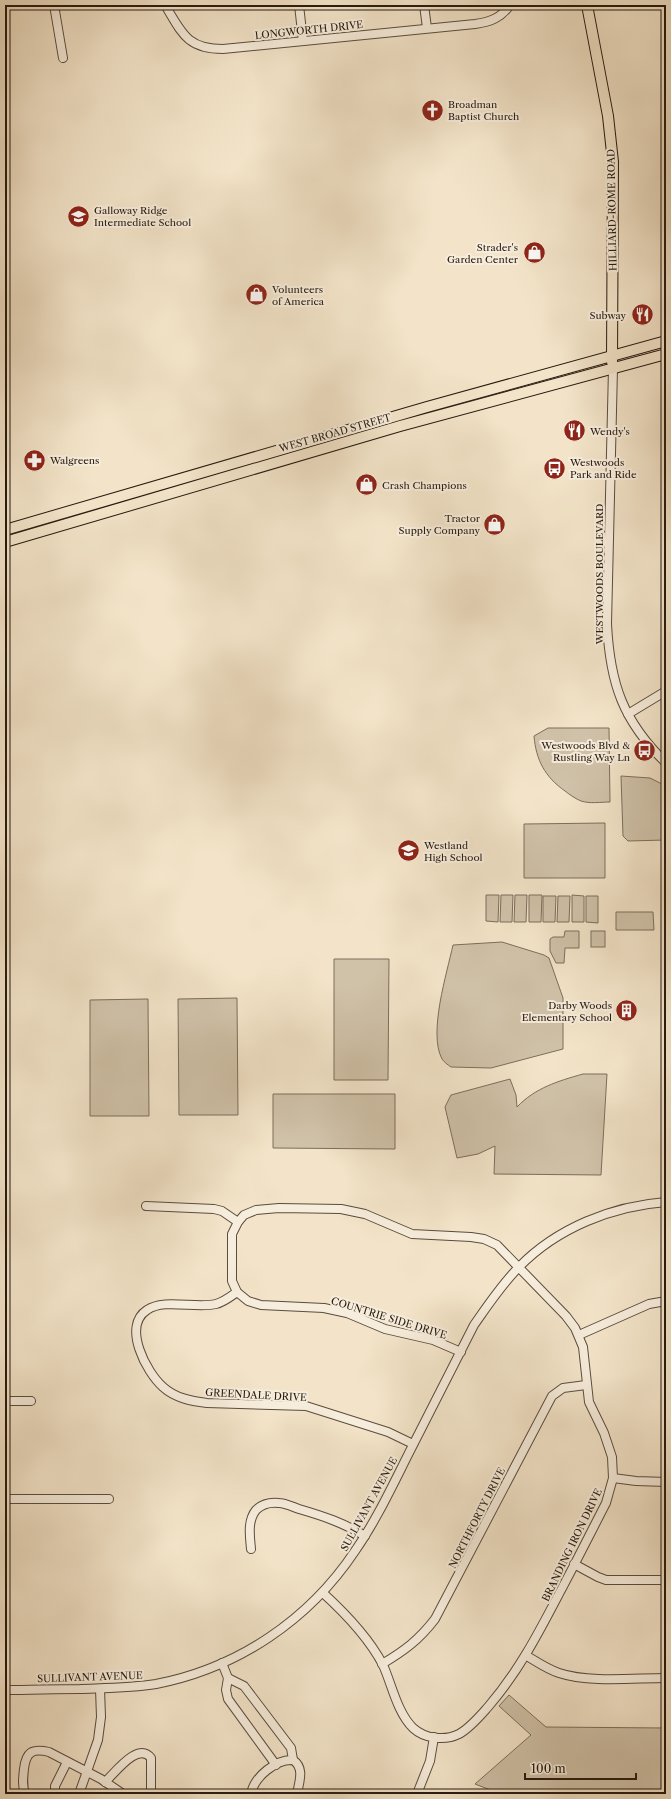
<svg xmlns="http://www.w3.org/2000/svg" width="671" height="1799" viewBox="0 0 671 1799" font-family="'Libre Caslon Text',serif">
  <style>
    .green { fill: #d0c2a9; stroke: #7c6e5c }
    .lines { fill: none; stroke-linecap: round; stroke-linejoin: round }
    .minor-casing { stroke: #5a4c3e; stroke-width: 10 }
    .major-casing { stroke: #271a0f; stroke-width: 12 }
    .minor { stroke: #f7eddc; stroke-width: 8 }
    .major { stroke: #f3e4c9; stroke-width: 10 }
    .labels { text-anchor: middle; dominant-baseline: central; stroke-width: 4; stroke-linejoin: round; paint-order: stroke }
    .street-label { font-size: 10px; fill: #271a0f; stroke: #f7eddc }
    .poi-label { font-size: 10px; fill: #271a0f; stroke: #f7eddc; text-anchor: start }
  </style>
  <rect width="100%" height="100%" fill="#f3e4c9"/>
  <filter id="stains"><feTurbulence type="fractalNoise" baseFrequency=".005" numOctaves="4"/><feColorMatrix values="0 0 0 0 .2 0 0 0 0 .09 0 0 0 0 .02 0 0 0 .5 -.17"/></filter>
  <radialGradient id="worn" r=".72"><stop offset=".6" stop-color="#630" stop-opacity="0"/><stop offset="1" stop-color="#630" stop-opacity=".3"/></radialGradient>
  <g class="green">
    <path d="M548,728H609L610,802C601,802 590,804 581,801C576,799 570,795 565,791C545,777 536,760 534,736Z"/>
    <polygon points="621,776 650,778 666,786 666,840 628,841 623,836"/>
    <polygon points="605,823 605,878 524,878 524,824"/>
    <polygon points="486,895 499,895 498,922 486,921"/>
    <polygon points="501,895 513,895 512,922 500,922"/>
    <polygon points="515,895 527,895 526,922 514,922"/>
    <polygon points="529,895 542,895 541,922 529,922"/>
    <polygon points="572,895 584,896 584,922 572,922"/>
    <polygon points="543,896 556,896 555,922 543,922"/>
    <polygon points="558,896 570,896 569,922 557,922"/>
    <polygon points="586,896 598,896 598,923 586,922"/>
    <polygon points="616,912 653,912 654,930 616,930"/>
    <polygon points="565,931 579,931 579,948 565,948 564,963 556,963 550,951 550,939 553,937 564,937"/>
    <rect x="591" y="931" width="14" height="16"/>
    <path d="M502,942L544,955L549,958L563,998V1049L491,1068L451,1067C448,1065 444,1062 442,1059C428,1033 447,973 453,945Z"/>
    <polygon points="334,959 389,959 388,1080 334,1080"/>
    <polygon points="237,998 238,1115 179,1115 178,999"/>
    <polygon points="148,999 149,1116 90,1116 90,1000"/>
    <path d="M583,1074H607L601,1175L494,1174L495,1146L478,1154L457,1158L445,1107L451,1095L510,1079L516,1095L517,1107C535,1088 558,1081 583,1074Z"/>
    <polygon points="273,1094 395,1094 395,1149 273,1148"/>
    <polygon points="509,1695 546,1727 666,1728 666,1794 501,1794 475,1784 531,1735 499,1706"/>
  </g>
  <g class="lines">
    <defs>
      <g id="minor">
        <polyline points="54,5 63,58"/>
        <path d="M165,5C182,33 187,49 223,49L475,24C490,22 501,18 510,5"/>
        <polyline points="299,5 303,41"/>
        <polyline points="424,5 427,28"/>
        <path d="M613,368L607,624C610,684 623,721 666,763"/>
        <polyline points="628,714 666,691"/>
        <polyline points="146,1206 214,1209 222,1211 238,1222"/>
        <path d="M237,1292C230,1297 224,1302 216,1304C196,1309 164,1298 147,1310C122,1326 146,1372 163,1387C175,1398 191,1401 207,1403L306,1406L388,1432L413,1444"/>
        <polyline points="579,1335 649,1304 666,1301"/>
        <polyline points="5,1401 31,1401"/>
        <polyline points="613,1478 636,1481 666,1482"/>
        <polyline points="5,1499 109,1499"/>
        <path d="M251,1549C250,1537 247,1521 256,1510C262,1504 270,1502 279,1503C285,1503 293,1507 299,1509C323,1516 344,1523 365,1536"/>
        <polyline points="574,1564 598,1577 606,1580 666,1580"/>
        <path d="M323,1593C346,1614 369,1638 383,1665C392,1685 397,1712 413,1728C425,1739 445,1741 459,1734C470,1728 480,1716 488,1707C519,1671 538,1634 560,1592C576,1562 591,1532 606,1503L613,1478L612,1457L604,1433L589,1402L583,1347L575,1328L566,1316L497,1245L484,1239L471,1237L412,1234L365,1214L341,1209L279,1208L256,1210L244,1215L238,1222L232,1234V1281L237,1292L248,1301L261,1305L324,1308L347,1313L385,1329L433,1340L461,1352"/>
        <path d="M527,1656C537,1662 547,1669 559,1673C589,1683 634,1678 666,1678"/>
        <polyline points="222,1663 228,1678 226,1690 228,1699 276,1765"/>
        <path d="M382,1664C404,1651 419,1640 435,1619L552,1396L563,1388L586,1385"/>
        <polyline points="228,1678 244,1686 291,1748 293,1760"/>
        <path d="M5,1690C30,1690 55,1689 80,1689C106,1688 131,1688 156,1684C238,1668 309,1620 355,1551C378,1518 395,1480 413,1445C433,1405 454,1365 474,1325C488,1305 502,1284 519,1267C557,1228 612,1206 666,1202"/>
        <path d="M105,1782C115,1773 138,1741 151,1758V1794"/>
        <path d="M25,1794C22,1785 23,1778 24,1769C26,1752 32,1748 49,1752L101,1779L123,1794"/>
        <polyline points="55,1794 55,1786 67,1762"/>
        <polyline points="79,1794 98,1740 101,1717 100,1689"/>
        <path d="M251,1794C254,1777 276,1759 293,1760C305,1768 299,1782 297,1794"/>
        <polyline points="417,1794 430,1761 434,1737"/>
      </g>
      <g id="major">
        <polyline points="587,5 608,116 613,162 612,362"/>
        <polyline points="5,530 427,407 666,341"/>
        <polyline points="5,542 400,426 666,354"/>
      </g>
    </defs>
    <use href="#minor" class="minor-casing"/>
    <use href="#major" class="major-casing"/>
    <use href="#minor" class="minor"/>
    <use href="#major" class="major"/>
  </g>
  <defs>
    <symbol id="church-disc" viewBox="-11 -11 22 22"><circle r="9.5" fill="#8f2418" stroke="#f7eddc"/><path d="M-1.2-6h2.4v3.5h3.3v2.4h-3.3V6h-2.4V-.1h-3.3v-2.4h3.3Z" fill="#fff"/></symbol>
    <symbol id="school-disc" viewBox="-11 -11 22 22"><circle r="9.5" fill="#8f2418" stroke="#f7eddc"/><path d="M0-5L7-2L0 1L-7-2ZM-4 1L0 2.5L4 1V4Q0 6-4 4Z" fill="#fff"/></symbol>
    <symbol id="shop-disc" viewBox="-11 -11 22 22"><circle r="9.5" fill="#8f2418" stroke="#f7eddc"/><path d="M-5-2.5h2.3a2.7 3.5 0 0 1 5.4 0H5L5.5 6h-11ZM-1.5-2.5h3a1.5 2.3 0 0 0-3 0Z" fill="#fff"/></symbol>
    <symbol id="restaurant-disc" viewBox="-11 -11 22 22"><circle r="9.5" fill="#8f2418" stroke="#f7eddc"/><path d="M-5-6h1v4h1v-4h1v4h1v-4h1v5L-1.5 .5V6h-2V.5L-5-1ZM5-6V6H3V1.5H1.5Q1.5-4 5-6Z" fill="#fff"/></symbol>
    <symbol id="pharmacy-disc" viewBox="-11 -11 22 22"><circle r="9.5" fill="#8f2418" stroke="#f7eddc"/><path d="M-2-6h4v4h4v4h-4v4h-4v-4h-4v-4h4Z" fill="#fff"/></symbol>
    <symbol id="bus-disc" viewBox="-11 -11 22 22"><circle r="9.5" fill="#8f2418" stroke="#f7eddc"/><path d="M-5-6H5V4H4V6H2V4H-2V6H-4V4H-5ZM-3.5-4V0h7V-4ZM-3.5 1.2v1.5H-2V1.2ZM2 1.2v1.5H3.5V1.2Z" fill="#fff"/></symbol>
    <symbol id="building-disc" viewBox="-11 -11 22 22"><circle r="9.5" fill="#8f2418" stroke="#f7eddc"/><path d="M-4-6H4V6H1V3H-1V6H-4ZM-2.5-4.3h1.7v1.8h-1.7ZM.8-4.3h1.7v1.8H.8ZM-2.5-1h1.7V.8h-1.7ZM.8-1h1.7V.8H.8Z" fill="#fff"/></symbol>
  </defs>
  <g fill-rule="evenodd">
    <use href="#church-disc" x="420" y="98" width="25" height="25"/>
    <use href="#school-disc" x="66" y="204" width="25" height="25"/>
    <use href="#shop-disc" x="522" y="240" width="25" height="25"/>
    <use href="#shop-disc" x="244" y="282" width="25" height="25"/>
    <use href="#restaurant-disc" x="630" y="302" width="25" height="25"/>
    <use href="#restaurant-disc" x="562" y="418" width="25" height="25"/>
    <use href="#pharmacy-disc" x="22" y="448" width="25" height="25"/>
    <use href="#bus-disc" x="542" y="456" width="25" height="25"/>
    <use href="#shop-disc" x="354" y="472" width="25" height="25"/>
    <use href="#shop-disc" x="482" y="512" width="25" height="25"/>
    <use href="#bus-disc" x="632" y="738" width="25" height="25"/>
    <use href="#school-disc" x="396" y="838" width="25" height="25"/>
    <use href="#building-disc" x="614" y="998" width="25" height="25"/>
  </g>
  <g class="labels">
    <g class="street-label">
      <text transform="translate(309 30) rotate(-6)">LONGWORTH DRIVE</text>
      <text transform="translate(612 210) rotate(-91)">HILLIARD-ROME ROAD</text>
      <text transform="translate(335 433) rotate(-16)">WEST BROAD STREET</text>
      <text transform="translate(599 574) rotate(-90)">WESTWOODS BOULEVARD</text>
      <text transform="translate(389 1318) rotate(17)">COUNTRIE SIDE DRIVE</text>
      <text transform="translate(256 1395) rotate(3)">GREENDALE DRIVE</text>
      <text transform="translate(369 1504) rotate(-61)">SULLIVANT AVENUE</text>
      <text transform="translate(477 1518) rotate(-63)">NORTHFORTY DRIVE</text>
      <text transform="translate(572 1545) rotate(-64)">BRANDING IRON DRIVE</text>
      <text transform="translate(90 1677) rotate(-2)">SULLIVANT AVENUE</text>
    </g>
    <g class="poi-label">
      <text x="448" y="104">Broadman<tspan x="448" dy="12">Baptist Church</tspan></text>
      <text x="94" y="210">Galloway Ridge<tspan x="94" dy="12">Intermediate School</tspan></text>
      <text x="518" y="247" text-anchor="end">Strader's<tspan x="518" dy="12">Garden Center</tspan></text>
      <text x="272" y="289">Volunteers<tspan x="272" dy="12">of America</tspan></text>
      <text x="626" y="315" text-anchor="end">Subway</text>
      <text x="590" y="431">Wendy's</text>
      <text x="50" y="460">Walgreens</text>
      <text x="570" y="462">Westwoods<tspan x="570" dy="12">Park and Ride</tspan></text>
      <text x="382" y="485">Crash Champions</text>
      <text x="480" y="518" text-anchor="end">Tractor<tspan x="480" dy="12">Supply Company</tspan></text>
      <text x="630" y="745" text-anchor="end">Westwoods Blvd &amp;<tspan x="630" dy="12">Rustling Way Ln</tspan></text>
      <text x="424" y="845">Westland<tspan x="424" dy="12">High School</tspan></text>
      <text x="612" y="1005" text-anchor="end">Darby Woods<tspan x="612" dy="12">Elementary School</tspan></text>
    </g>
  </g>
  <rect width="671" height="1799" fill="none" stroke="#f3e4c9" stroke-width="20"/>
  <rect x="6" y="6" width="659" height="1787" fill="none" stroke="#271a0f" stroke-width="2"/>
  <rect x="10" y="10" width="651" height="1779" fill="none" stroke="#271a0f"/>
  <path d="M525 1773v6h111v-6" fill="none" stroke="#271a0f" stroke-width="2"/>
  <text x="531" y="1773" font-size="12" fill="#271a0f" stroke="#f7eddc" stroke-width="3" paint-order="stroke">100 m</text>
  <rect width="100%" height="100%" filter="url(#stains)"/>
  <rect width="100%" height="100%" fill="url(#worn)"/>
</svg>
